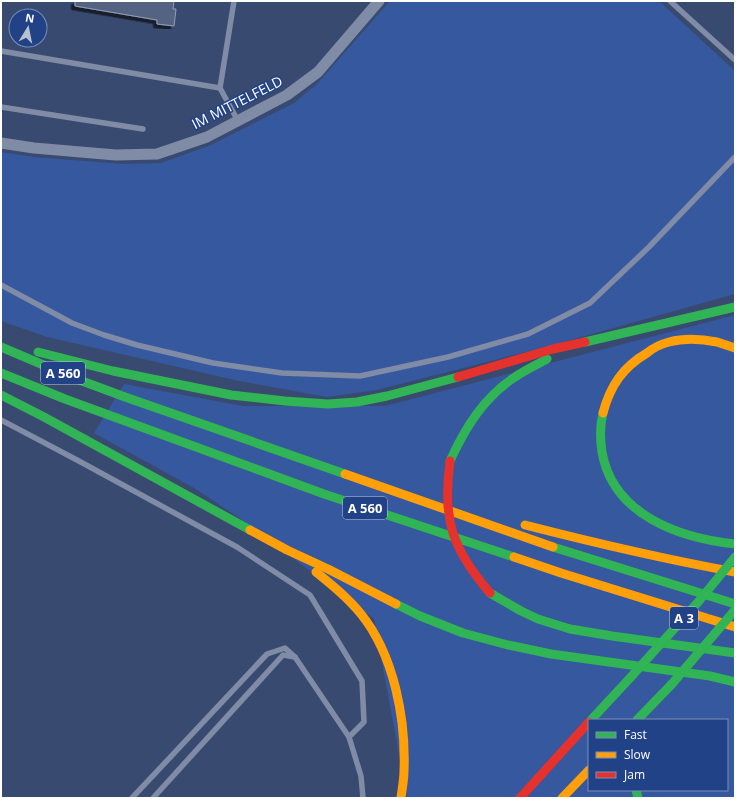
<svg xmlns="http://www.w3.org/2000/svg" width="736" height="799" viewBox="0 0 736 799" font-family="'Open Sans',sans-serif">
  <style>
    .green { fill: #36589e; fill-rule: evenodd }
    .building { fill: #556382; stroke: #949eb4; filter: url(#shadow) }
    .lines { fill: none; stroke-linecap: round; stroke-linejoin: round }
    .lane { stroke: #808ba6; stroke-width: 5.5 }
    .street { stroke: #808ba6; stroke-width: 11 }
    .fast { stroke: #30b455; stroke-width: 9 }
    .slow { stroke: #ff9f0a; stroke-width: 9 }
    .jam { stroke: #e5322d; stroke-width: 9 }
    .fast-bridge { stroke: #30b455; stroke-width: 9 }
    .jam-bridge { stroke: #e5322d; stroke-width: 9 }
    .labels { text-anchor: middle; dominant-baseline: central; stroke-width: 3; stroke-linejoin: round; paint-order: stroke }
    .shield { fill: #224288; stroke: #bdc6db; stroke-width: 1 }
    .shield-label { font-size: 13px; font-weight: bold; fill: #fff }
    .street-label { font-size: 14px; fill: #fff; stroke: #224288 }
  </style>
  <defs>
    <filter id="shadow"><feDropShadow dx="-3.5" dy="3.5" stdDeviation="0" flood-color="#0009"/></filter>
  </defs>
  <rect width="100%" height="100%" fill="#394a71"/>
  <g class="green">
    <polygon points="390,1 659,1 735,71 735,294 553,345 377,390 327,397 239,381 47,337 1,321 1,152 34,157 123,164 161,163 211,145 294,103 317,84"/>
    <path d="M735,315V798H407L374,619L241,519L194,488L94,433L124,384L243,406H385ZM589,720H727V790H589Z"/>
  </g>
  <polygon class="building" points="75,1 174,1 173,9 176,9 174,26 157,24 157,20 75,6"/>
  <g class="lines">
    <g class="lane">
      <polyline points="670,1 735,60"/>
      <polyline points="1,51 220,88 234,1"/>
      <polyline points="220,88 238,121"/>
      <polyline points="1,107 143,129"/>
      <polyline points="1,285 72,323 104,335 137,345 213,363 282,373 360,376 448,357 528,334 590,303 649,247 735,157"/>
      <polyline points="1,420 77,460 237,547 310,595 362,681 364,722 349,737 295,657 285,648 267,654 132,798"/>
      <polyline points="349,737 361,776 363,798"/>
      <polyline points="153,798 283,655 295,657"/>
    </g>
    <polyline class="street" points="1,143 34,148 116,155 157,154 207,137 287,95 318,72 379,1"/>
    <g class="fast">
      <polyline points="585,342 735,307"/>
      <polyline points="1,347 74,378 125,397 345,474"/>
      <polyline points="38,352 113,371 231,395 285,401 328,404 357,402 387,396 458,377"/>
      <polyline points="1,373 65,399 324,494 514,557"/>
      <polyline points="1,395 44,417 250,530"/>
      <path d="M603,413C600,425 600,439 602,452C613,515 679,538 735,544"/>
      <path d="M450,461C465,428 484,397 515,377C525,370 536,365 547,359"/>
      <polyline points="553,547 735,604"/>
      <polyline points="490,593 521,611 538,619 570,629 612,636 735,653"/>
      <polyline points="396,604 420,616 463,633 508,645 551,654 710,676 735,682"/>
      <polyline points="591,720 630,678"/>
      <polyline points="637,720 671,685"/>
      <polyline points="636,790 638,798"/>
    </g>
    <g class="slow">
      <path d="M603,413C610,386 623,367 647,353C653,348 661,344 669,342C684,338 702,339 717,342C723,344 729,346 735,348"/>
      <polyline points="345,474 553,547"/>
      <path d="M525,525C595,543 664,559 735,572"/>
      <polyline points="250,530 287,550 328,569 396,604"/>
      <polyline points="514,557 561,573 735,627"/>
      <path d="M316,572C332,585 348,598 361,614C394,655 406,719 404,771C404,780 402,789 401,798"/>
      <polyline points="562,798 589,770"/>
    </g>
    <g class="jam">
      <polyline points="458,377 553,349 585,342"/>
      <polyline points="520,798 589,722"/>
    </g>
    <g class="fast-bridge">
      <polyline points="630,678 699,601 735,557"/>
      <polyline points="671,685 735,610"/>
    </g>
    <path class="jam-bridge" d="M450,461C442,519 452,549 490,593"/>
  </g>
  <g class="labels">
    <g class="shield">
      <rect x="41" y="362" width="44" height="22" rx="3"/>
      <rect x="343" y="497" width="44" height="22" rx="3"/>
      <rect x="670" y="607" width="28" height="22" rx="3"/>
    </g>
    <g class="shield-label">
      <text x="63" y="373">A 560</text>
      <text x="365" y="508">A 560</text>
      <text x="684" y="618">A 3</text>
    </g>
    <g class="street-label">
      <text transform="translate(237 102) rotate(-27)">IM MITTELFELD</text>
    </g>
  </g>
  <rect width="736" height="799" fill="none" stroke="#ffffff" stroke-width="4"/>
  <rect x="588" y="719" width="140" height="72" fill="#224288" stroke="#7a8eb8"/>
  <rect x="596" y="732" width="20" height="6" fill="#30b455" stroke="#7a8eb8"/>
  <text x="624" y="739" font-size="12" fill="#ffffff">Fast</text>
  <rect x="596" y="752" width="20" height="6" fill="#ff9f0a" stroke="#7a8eb8"/>
  <text x="624" y="759" font-size="12" fill="#ffffff">Slow</text>
  <rect x="596" y="772" width="20" height="6" fill="#e5322d" stroke="#7a8eb8"/>
  <text x="624" y="779" font-size="12" fill="#ffffff">Jam</text>
  <g transform="translate(28 28) rotate(10)"><circle r="19" fill="#224288" stroke="#7a8eb8"/>
  <path d="M0-3L7 15L0 10L-7 15Z" fill="#bac0cd"/>
  <text y="-6" font-size="11" font-weight="bold" text-anchor="middle" fill="#ffffff">N</text>
  </g>
</svg>
